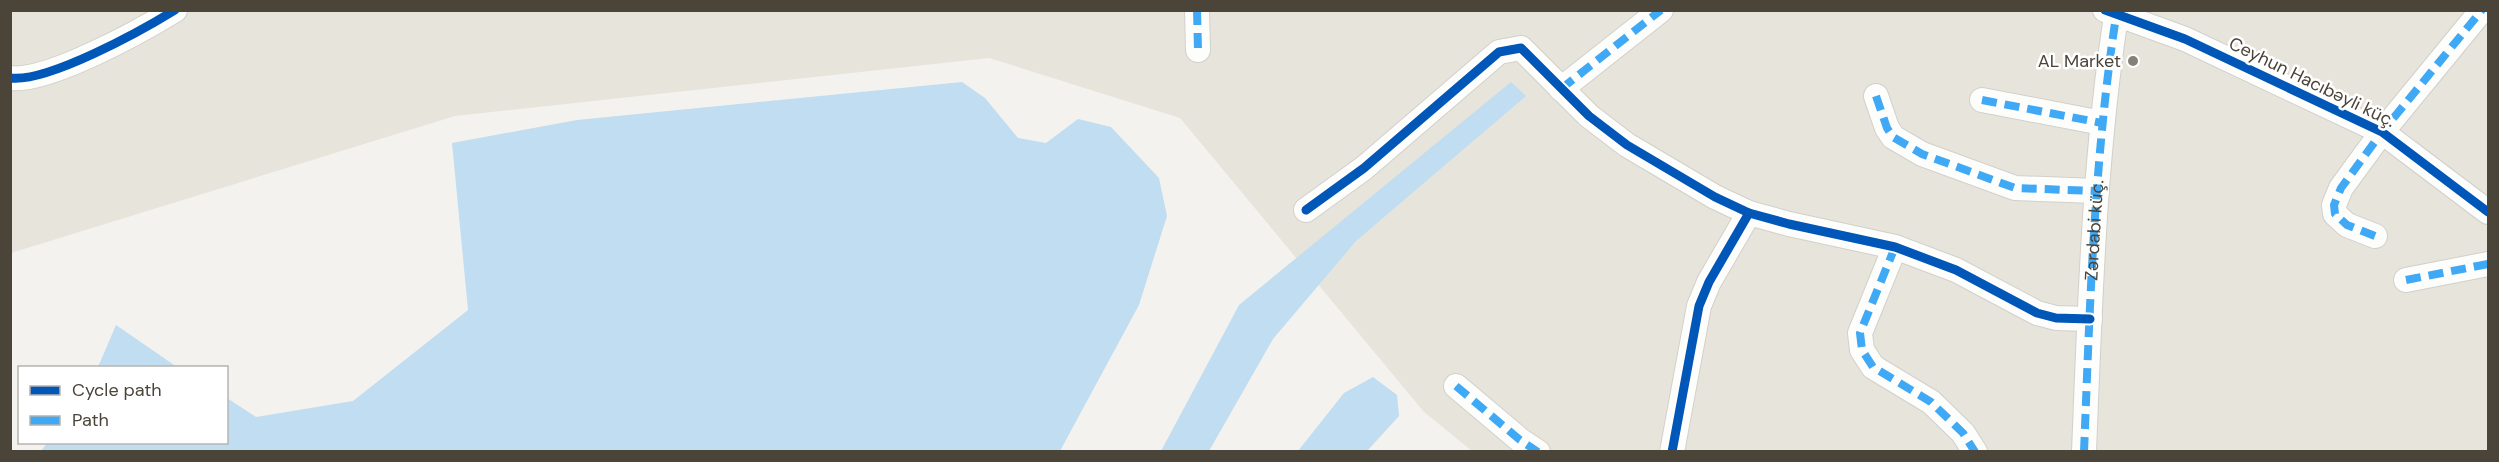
<svg xmlns="http://www.w3.org/2000/svg" width="2499" height="462" viewBox="0 0 2499 462" font-family="'DM Sans',sans-serif">
  <style>
    .residential { fill: #e7e4dc }
    .water { fill: #c0ddf1 }
    .lines { fill: none; stroke-linecap: round; stroke-linejoin: round }
    .minor-casing { stroke: #d2d0cb; stroke-width: 26 }
    .minor { stroke: #fdfdfc; stroke-width: 24 }
    .quiet { stroke: #3fa9f5; stroke-width: 8; stroke-dasharray: 15 8; stroke-linecap: butt }
    .cycleway-casing { stroke: #fff; stroke-width: 13 }
    .cycleway { stroke: #0057b8; stroke-width: 9 }
    .poi-dot { fill: #868178; stroke: #fff; stroke-width: 2 }
    .labels { text-anchor: middle; dominant-baseline: central; stroke-width: 5; stroke-linejoin: round; paint-order: stroke }
    .poi-label { font-size: 18px; fill: #4b4439; stroke: #fff; text-anchor: end }
    .street-label { font-size: 18px; fill: #4b4439; stroke: #fff }
  </style>
  <rect width="100%" height="100%" fill="#f4f2ee"/>
  <polygon class="residential" points="11,11 2488,11 2488,451 1472,451 1424,412 1180,118 989,58 455,116 11,253"/>
  <g class="water">
    <polygon points="962,82 985,98 1018,138 1046,143 1078,119 1111,127 1159,178 1167,216 1139,305 1060,451 41,451 48,442 226,442 227,398 256,417 353,401 468,310 452,143 577,120"/>
    <polygon points="1511,82 1526,96 1356,241 1273,339 1209,451 1161,451 1239,305"/>
    <polygon points="116,325 177,367 178,367 98,367"/>
    <polygon points="1373,377 1397,395 1399,416 1367,451 1298,451 1344,393"/>
  </g>
  <g class="lines">
    <defs>
      <g id="minor">
        <polyline points="1197,10 1198,50"/>
        <polyline points="2105,10 2185,39 2382,132 2488,212"/>
        <path d="M10,78C47,83 141,31 175,10"/>
        <polyline points="1561,89 1661,10"/>
        <polyline points="1876,96 1887,128 1893,137 1922,154 2015,188 2097,191"/>
        <polyline points="1982,100 2102,123"/>
        <polyline points="1306,210 1364,168 1499,52 1521,48 1589,116 1627,145 1715,197 1749,213 1789,224 1895,247 1956,270 2037,313 2056,318 2090,319"/>
        <polyline points="2375,236 2347,225 2335,214 2334,205 2341,188 2382,132 2482,10"/>
        <polyline points="1895,247 1860,333 1862,350 1873,367 1931,402 1963,433 1975,452"/>
        <polyline points="2406,280 2488,264"/>
        <polyline points="1456,386 1520,440 1538,452"/>
        <polyline points="1672,452 1699,306 1709,282 1749,213"/>
        <path id="s1" d="M2084,452C2090,304 2094,156 2117,10"/>
      </g>
    </defs>
    <use href="#minor" class="minor-casing"/>
    <use href="#minor" class="minor"/>
    <g class="quiet">
      <polyline points="1197,10 1198,50"/>
      <polyline points="1561,89 1661,10"/>
      <polyline points="1876,96 1887,128 1893,137 1922,154 2015,188 2097,191"/>
      <polyline points="1982,100 2102,123"/>
      <polyline points="2375,236 2347,225 2335,214 2334,205 2341,188 2382,132 2482,10"/>
      <polyline points="1895,247 1860,333 1862,350 1873,367 1931,402 1963,433 1975,452"/>
      <polyline points="2406,280 2488,264"/>
      <polyline points="1456,386 1520,440 1538,452"/>
      <path d="M2084,452C2090,304 2094,156 2117,10"/>
    </g>
    <defs>
      <g id="cycleway">
        <polyline points="2105,10 2185,39 2382,132 2488,212"/>
        <path d="M10,78C47,83 141,31 175,10"/>
        <polyline points="1306,210 1364,168 1499,52 1521,48 1589,116 1627,145 1715,197 1749,213 1789,224 1895,247 1956,270 2037,313 2056,318 2090,319"/>
        <polyline points="1672,452 1699,306 1709,282 1749,213"/>
      </g>
    </defs>
    <use href="#cycleway" class="cycleway-casing"/>
    <use href="#cycleway" class="cycleway"/>
  </g>
  <circle class="poi-dot" cx="2133" cy="61" r="6"/>
  <g class="labels">
    <g class="poi-label">
      <text x="2121" y="61">AL Market</text>
    </g>
    <g class="street-label">
      <text transform="translate(2312 82) rotate(26)">Ceyhun Hacıbəyli küç.</text>
      <text stroke="none"><textPath href="#s1" startOffset="222">Zərdabi küç.</textPath></text>
    </g>
  </g>
  <rect width="2499" height="462" fill="none" stroke="#4b4439" stroke-width="24"/>
  <rect x="18" y="366" width="210" height="78" fill="#ffffff" stroke="#b7b4b0" stroke-width="1.5"/>
  <rect x="30" y="386" width="30" height="9" fill="#0057b8" stroke="#b7b4b0" stroke-width="1.5"/>
  <text x="72" y="396" font-size="18" fill="#4b4439">Cycle path</text>
  <rect x="30" y="416" width="30" height="9" fill="#3fa9f5" stroke="#b7b4b0" stroke-width="1.5"/>
  <text x="72" y="426" font-size="18" fill="#4b4439">Path</text>
</svg>
